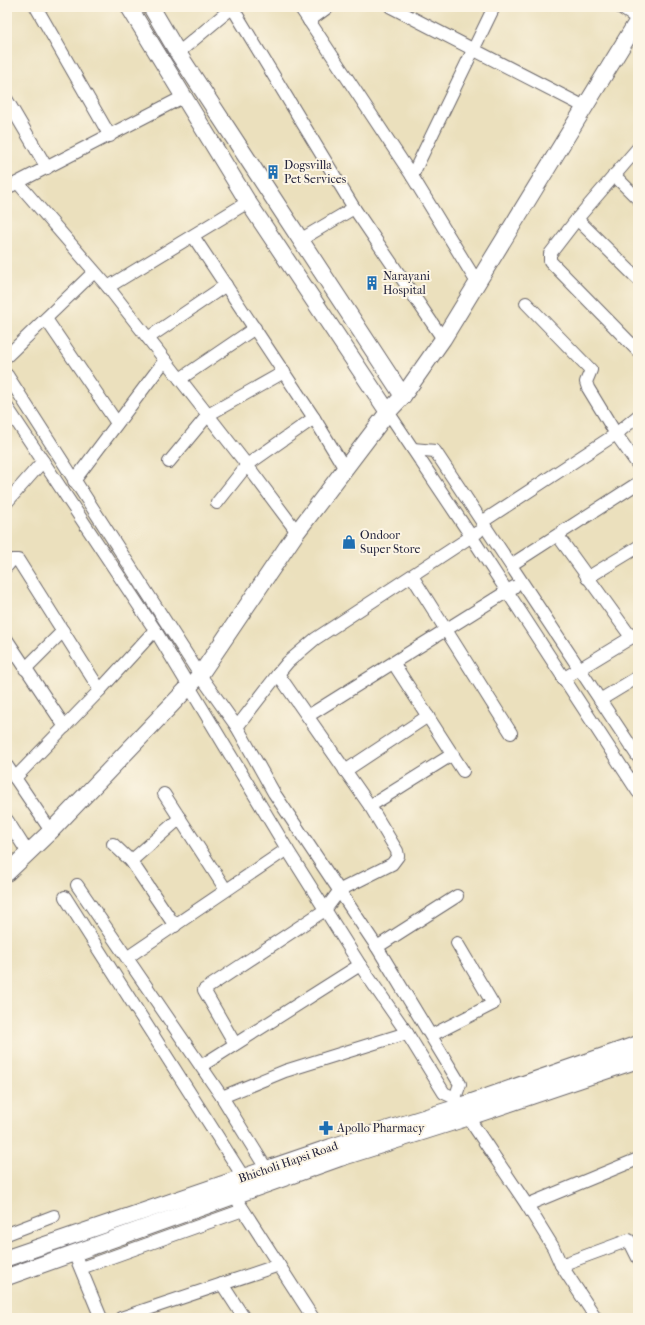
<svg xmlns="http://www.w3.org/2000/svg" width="645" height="1325" viewBox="0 0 645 1325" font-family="'IM FELL French Canon',serif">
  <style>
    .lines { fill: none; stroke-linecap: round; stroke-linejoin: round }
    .street-casing { stroke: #686468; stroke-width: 14 }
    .secondary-casing { stroke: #686468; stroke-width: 18 }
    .street { stroke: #fff; stroke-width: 12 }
    .secondary { stroke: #fff; stroke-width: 16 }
    .labels { text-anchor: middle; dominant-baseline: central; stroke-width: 4; stroke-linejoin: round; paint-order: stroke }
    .poi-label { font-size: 12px; fill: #22223b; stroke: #fcf5e5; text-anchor: start }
    .street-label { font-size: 12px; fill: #22223b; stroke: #fcf5e5 }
  </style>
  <rect width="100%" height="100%" fill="#fcf5e5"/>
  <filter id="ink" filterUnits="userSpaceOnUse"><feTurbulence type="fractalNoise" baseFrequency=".025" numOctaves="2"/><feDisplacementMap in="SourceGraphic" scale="8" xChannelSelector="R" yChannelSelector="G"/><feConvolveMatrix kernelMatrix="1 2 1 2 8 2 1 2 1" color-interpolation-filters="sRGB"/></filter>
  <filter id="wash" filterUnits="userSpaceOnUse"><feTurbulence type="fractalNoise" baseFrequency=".012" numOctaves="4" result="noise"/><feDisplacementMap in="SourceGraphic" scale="16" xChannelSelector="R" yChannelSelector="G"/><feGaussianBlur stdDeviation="0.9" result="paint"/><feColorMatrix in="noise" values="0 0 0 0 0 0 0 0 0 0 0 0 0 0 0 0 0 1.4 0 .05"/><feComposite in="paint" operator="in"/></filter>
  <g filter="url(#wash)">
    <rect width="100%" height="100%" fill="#ebe0bd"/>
  </g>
  <g filter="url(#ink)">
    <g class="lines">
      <defs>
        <g id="street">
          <polyline points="36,7 110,136"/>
          <polyline points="232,7 354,208 443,339"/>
          <polyline points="300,7 412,176 478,284"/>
          <polyline points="391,7 585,107"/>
          <polyline points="620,7 638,19"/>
          <polyline points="309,21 328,7"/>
          <polyline points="178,53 233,7"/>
          <polyline points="7,100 47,168"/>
          <polyline points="638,148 577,219 638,279"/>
          <polyline points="614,175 638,199"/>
          <polyline points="412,176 494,7"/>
          <polyline points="18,183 108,287 247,465 297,532"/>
          <polyline points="7,188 183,97"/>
          <polyline points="577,219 550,254 550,261 638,351"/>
          <polyline points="193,236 314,418 345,469"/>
          <polyline points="300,240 354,208"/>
          <polyline points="108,287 248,202"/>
          <polyline points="526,303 591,370 586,382 588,388 616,434 638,465"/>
          <polyline points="46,319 117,423"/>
          <polyline points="148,338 226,285"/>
          <polyline points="7,356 94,272"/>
          <polyline points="7,375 200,675 237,727 274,793 377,947 460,1084 455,1098"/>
          <polyline points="180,379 255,328"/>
          <polyline points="7,407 155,630 287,849 360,965 407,1033 444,1093 455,1098 527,1205 553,1247 561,1265 596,1318"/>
          <polyline points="388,412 471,536 638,792"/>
          <polyline points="413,449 435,451 638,757"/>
          <polyline points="169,462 208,415 284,372"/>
          <polyline points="74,481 165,360"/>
          <polyline points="7,502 43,461"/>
          <polyline points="217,503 247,465 314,418"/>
          <polyline points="482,522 616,434 638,416"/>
          <polyline points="558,536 631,637"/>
          <polyline points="511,565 638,483"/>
          <polyline points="7,566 12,560 18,560 100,690"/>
          <polyline points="412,576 511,733"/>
          <polyline points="587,578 638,547"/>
          <polyline points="7,640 65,727"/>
          <polyline points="394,664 463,771"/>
          <polyline points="25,669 63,631"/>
          <polyline points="563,679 637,634"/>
          <polyline points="600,700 638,677"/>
          <polyline points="308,716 514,587"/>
          <polyline points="237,727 278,674 288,662 315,639 478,532"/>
          <polyline points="7,766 51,831"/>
          <polyline points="345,771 428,716"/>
          <polyline points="15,778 100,690 155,630"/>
          <polyline points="164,794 226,890"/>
          <polyline points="370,806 453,754"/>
          <polyline points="7,820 28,853"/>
          <polyline points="113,844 131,861 175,926"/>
          <polyline points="131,861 180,818"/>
          <polyline points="77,885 222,1097 267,1170"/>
          <polyline points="65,897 244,1178"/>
          <polyline points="377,947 457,896"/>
          <polyline points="128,957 287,849"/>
          <polyline points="432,1035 493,1004 457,943"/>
          <polyline points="235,1044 204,990 325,910 340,890 392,864 398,856 397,851 370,806 278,674"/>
          <polyline points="201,1066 360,965"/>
          <polyline points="222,1097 285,1071 407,1033"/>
          <polyline points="239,1203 313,1318"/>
          <polyline points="527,1205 638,1159"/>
          <polyline points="7,1234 54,1216"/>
          <polyline points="77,1260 101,1318"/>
          <polyline points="561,1265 629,1240 638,1258"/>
          <polyline points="81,1268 243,1210"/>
          <polyline points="222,1284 244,1318"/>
          <polyline points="121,1318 279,1265"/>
        </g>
        <g id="secondary">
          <polyline points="129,7 248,202 388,412"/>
          <polyline points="151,7 178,53 403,396"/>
          <polyline points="7,873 51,831 200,675 297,532 388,412 403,396 443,339 638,20"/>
          <polyline points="7,1258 331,1147 449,1110 638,1044"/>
          <polyline points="7,1277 340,1158 463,1119 638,1060"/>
        </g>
      </defs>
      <use href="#street" class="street-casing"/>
      <use href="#secondary" class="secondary-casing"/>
      <use href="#street" class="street"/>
      <use href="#secondary" class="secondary"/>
    </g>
  </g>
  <defs>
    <symbol id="building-bare" viewBox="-9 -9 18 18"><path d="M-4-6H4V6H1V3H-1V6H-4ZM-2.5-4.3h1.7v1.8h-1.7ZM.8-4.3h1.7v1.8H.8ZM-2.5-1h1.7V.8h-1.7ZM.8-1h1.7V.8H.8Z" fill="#1f6fb2" stroke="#fcf5e5" stroke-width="2.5" paint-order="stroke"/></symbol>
    <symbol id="shop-bare" viewBox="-9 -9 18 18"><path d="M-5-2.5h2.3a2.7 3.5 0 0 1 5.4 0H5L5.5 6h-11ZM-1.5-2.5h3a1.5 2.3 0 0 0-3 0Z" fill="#1f6fb2" stroke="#fcf5e5" stroke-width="2.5" paint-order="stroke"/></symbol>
    <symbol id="pharmacy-bare" viewBox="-9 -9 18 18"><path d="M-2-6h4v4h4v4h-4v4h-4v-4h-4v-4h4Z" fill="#1f6fb2" stroke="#fcf5e5" stroke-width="2.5" paint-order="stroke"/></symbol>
  </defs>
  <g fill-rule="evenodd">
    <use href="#building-bare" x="263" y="162" width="20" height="20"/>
    <use href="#building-bare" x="362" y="273" width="20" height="20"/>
    <use href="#shop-bare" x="339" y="532" width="20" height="20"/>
    <use href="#pharmacy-bare" x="316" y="1118" width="20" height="20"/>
  </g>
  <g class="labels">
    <g class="poi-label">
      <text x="284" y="165">Dogsvilla<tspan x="284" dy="14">Pet Services</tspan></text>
      <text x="383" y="276">Narayani<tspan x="383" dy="14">Hospital</tspan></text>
      <text x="360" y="535">Ondoor<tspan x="360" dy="14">Super Store</tspan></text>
      <text x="337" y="1128">Apollo Pharmacy</text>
    </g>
    <g class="street-label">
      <text transform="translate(288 1162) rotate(-19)">Bhicholi Hapsi Road</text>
    </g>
  </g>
  <rect width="645" height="1325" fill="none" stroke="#fcf5e5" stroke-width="24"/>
</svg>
